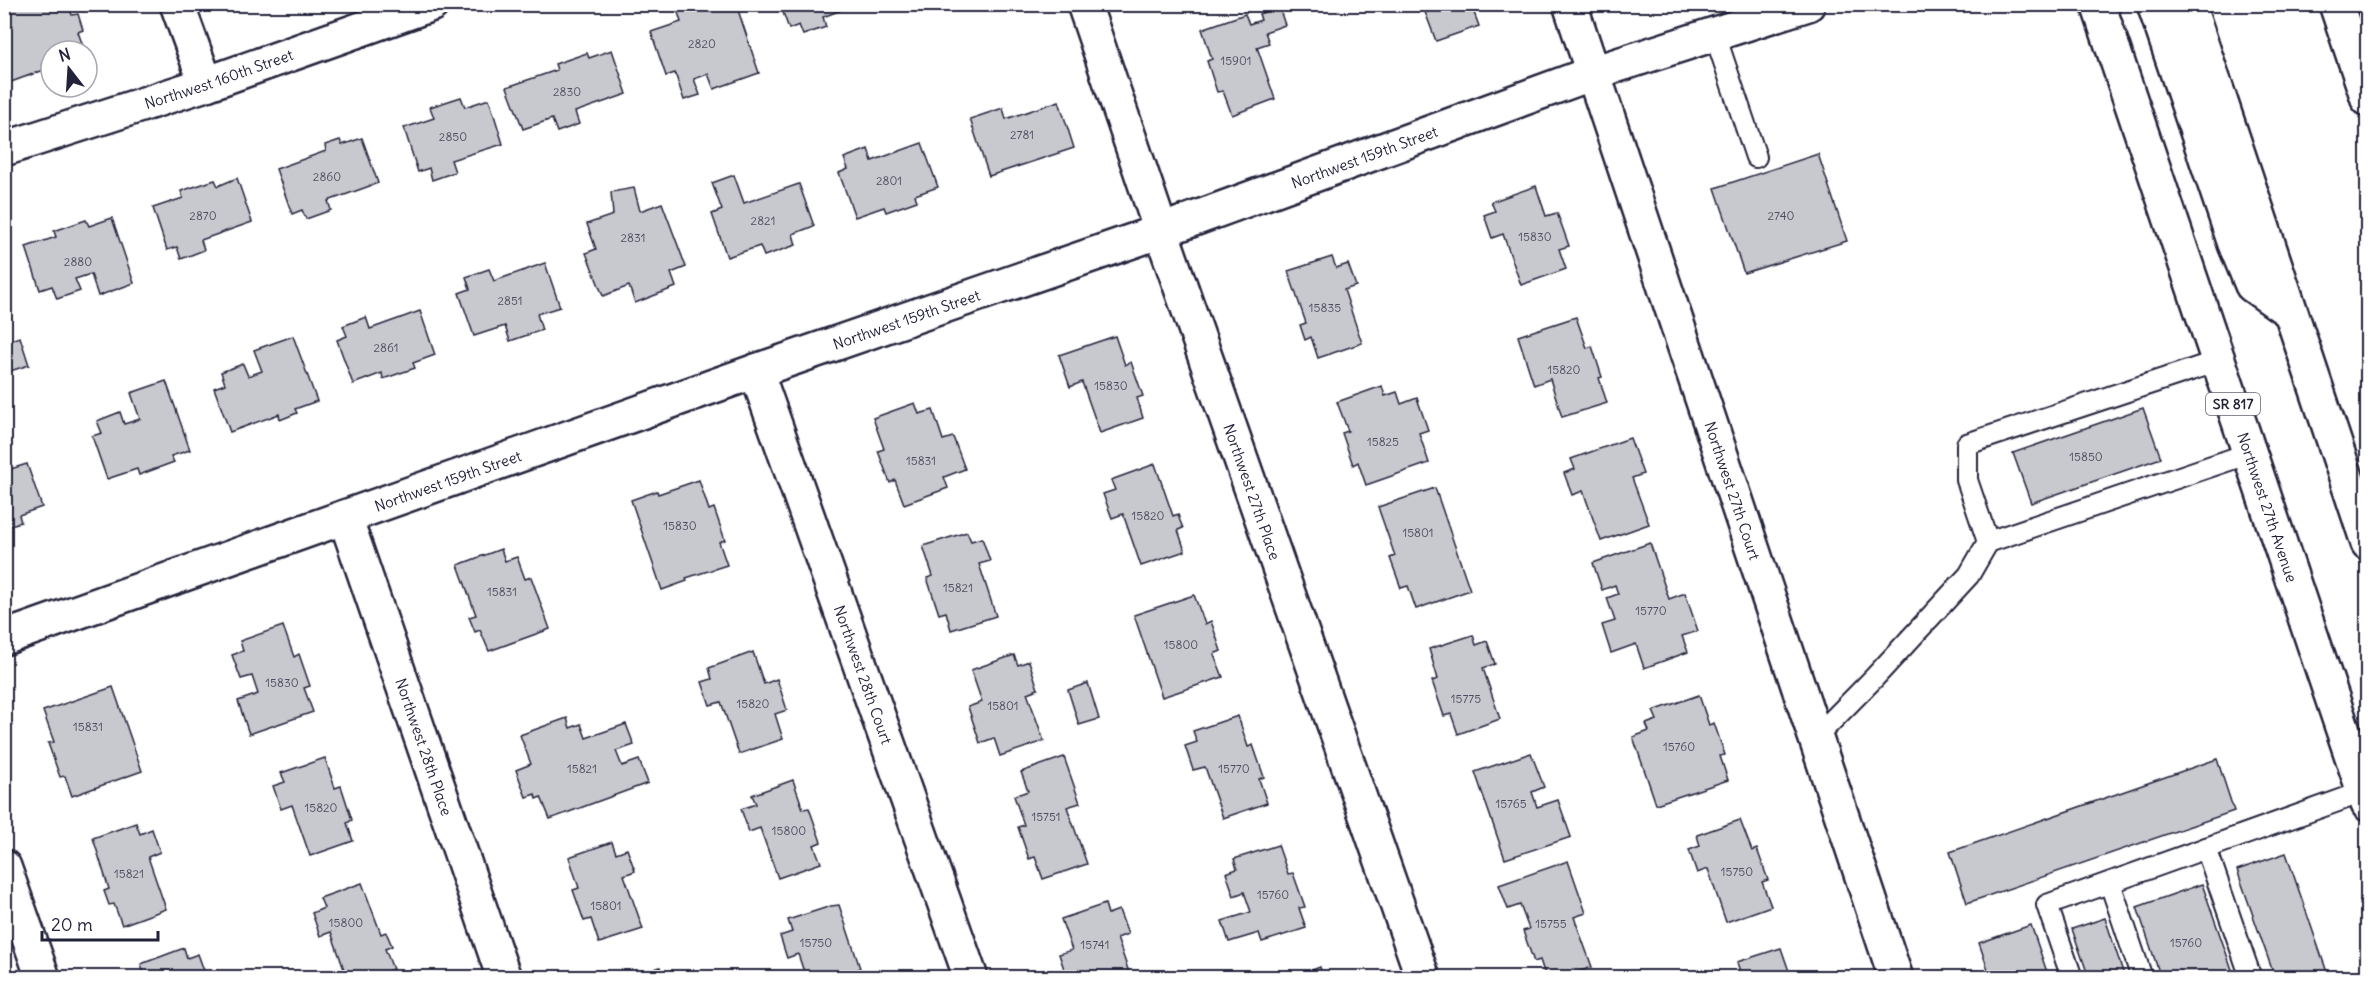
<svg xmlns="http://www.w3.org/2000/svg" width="2372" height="982" viewBox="0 0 2372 982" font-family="Delius,sans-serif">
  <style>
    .building { fill: #c8c8cf; stroke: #22223b; stroke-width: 1.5 }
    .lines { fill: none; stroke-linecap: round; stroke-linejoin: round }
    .service-casing { stroke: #22223b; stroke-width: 24 }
    .minor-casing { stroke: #22223b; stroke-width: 38 }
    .primary-casing { stroke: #22223b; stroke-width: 38 }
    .service { stroke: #fff; stroke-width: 20 }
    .minor { stroke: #fff; stroke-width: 33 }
    .primary { stroke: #fff; stroke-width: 33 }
    .labels { text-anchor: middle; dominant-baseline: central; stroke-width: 4.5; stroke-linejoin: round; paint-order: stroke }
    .number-label { font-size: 12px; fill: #4c4c60 }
    .shield { fill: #fff; stroke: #646476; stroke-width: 1.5 }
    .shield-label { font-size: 14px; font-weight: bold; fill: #22223b }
    .street-label { font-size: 15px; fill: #22223b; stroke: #fff }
  </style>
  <rect width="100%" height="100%" fill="#fff"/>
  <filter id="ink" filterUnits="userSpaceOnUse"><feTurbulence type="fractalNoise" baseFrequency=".0167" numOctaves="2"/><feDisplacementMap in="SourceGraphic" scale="12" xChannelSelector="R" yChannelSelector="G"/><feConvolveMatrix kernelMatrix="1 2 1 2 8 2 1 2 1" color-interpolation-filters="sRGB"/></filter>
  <g filter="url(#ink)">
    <g class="building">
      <polygon points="6,4 68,4 72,15 78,14 83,30 78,32 84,49 51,51 51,60 42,63 44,70 11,82 4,64"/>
      <polygon points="680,4 713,4 715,11 736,4 759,73 714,89 708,74 694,79 700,95 684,100 675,73 666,76 651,32 681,22 676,6"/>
      <polygon points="780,4 857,4 823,17 826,27 803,35 799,25 789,29"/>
      <polygon points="1422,4 1478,4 1472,7 1479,26 1436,41"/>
      <polygon points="1279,7 1285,25 1265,32 1269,43 1257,47 1275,99 1232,115 1223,91 1217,92 1207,61 1212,59 1202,29 1245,14 1249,24 1261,20 1259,14"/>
      <polygon points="612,50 627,94 575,112 579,124 557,132 552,119 523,129 507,87 557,70 555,64 587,53 589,58"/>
      <polygon points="461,97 465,107 489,99 503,144 451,160 455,172 432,180 429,168 418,172 404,128 434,118 430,107"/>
      <polygon points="1059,101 1074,148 989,176 970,119 1003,108 1006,119"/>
      <polygon points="362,138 378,183 328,201 331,210 306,219 302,210 292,214 276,169 326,151 325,145 340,140 342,145"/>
      <polygon points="922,143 938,187 915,195 917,201 886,212 884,207 855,217 839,173 848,169 844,158 868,149 872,161"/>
      <polygon points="1818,154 1847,241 1744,273 1715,188"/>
      <polygon points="734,175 744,203 799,184 814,226 793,234 796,245 764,256 760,246 727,257 712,214 722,210 712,183"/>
      <polygon points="237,178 252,222 201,240 204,250 181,259 177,247 167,250 153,208 183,198 181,191 215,180 218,186"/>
      <polygon points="1536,186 1546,216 1557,213 1563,229 1569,246 1559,249 1566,269 1521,285 1503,234 1492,238 1484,215 1495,211 1491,202"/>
      <polygon points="634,188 640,211 662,203 686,267 671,273 676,287 635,303 629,286 603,296 586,253 596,249 587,224 613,215 611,192"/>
      <polygon points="112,218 134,283 98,296 91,274 75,279 80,291 57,299 52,286 40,290 26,247 56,237 54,231 86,220 89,226"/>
      <polygon points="1332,257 1336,268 1348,264 1356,286 1344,290 1362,343 1318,358 1311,337 1305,340 1300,325 1306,323 1288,271"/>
      <polygon points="545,263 560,307 537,314 542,330 510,341 505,326 474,336 459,293 470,289 466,277 489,269 494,281"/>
      <polygon points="420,311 435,355 413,363 415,368 383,379 382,373 353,384 337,340 347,336 343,326 366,317 370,329"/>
      <polygon points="1576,317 1587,348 1592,346 1602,377 1599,378 1607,403 1562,417 1550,379 1534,385 1518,336"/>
      <polygon points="293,336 317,401 295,409 297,413 280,420 279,414 230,432 214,388 225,384 221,372 243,364 248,376 262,371 254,350"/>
      <polygon points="1115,336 1125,365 1131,362 1143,396 1137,398 1143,418 1100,433 1082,382 1070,387 1059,355"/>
      <polygon points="20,337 29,365 4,373 4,342"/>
      <polygon points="166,381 190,450 171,456 174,462 139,475 137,469 107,479 92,436 102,433 97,421 120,412 124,424 140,419 131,393"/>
      <polygon points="1382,386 1385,396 1397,392 1401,404 1417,398 1428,430 1419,433 1429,463 1366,485 1358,462 1353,465 1342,433 1348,431 1337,402"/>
      <polygon points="915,403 919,414 933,410 943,440 953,437 965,469 944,477 948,488 904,504 895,480 890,483 878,451 884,449 873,418"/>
      <polygon points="2143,408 2161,458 2031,503 2013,453"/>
      <polygon points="1630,438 1643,474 1632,478 1649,524 1601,541 1583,491 1572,495 1564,473 1575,469 1571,459"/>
      <polygon points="27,464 42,507 19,515 21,522 4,527 4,471"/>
      <polygon points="1155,464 1173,516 1178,514 1180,521 1183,528 1178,530 1185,551 1141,566 1123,514 1112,518 1103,494 1115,490 1111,480"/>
      <polygon points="699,480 709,510 714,508 725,540 719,542 727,565 686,578 687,581 662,590 631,500 657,491 658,494"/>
      <polygon points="1435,488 1470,590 1416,609 1408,586 1401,588 1390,558 1395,556 1378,507"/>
      <polygon points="967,532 971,541 982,538 990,561 979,564 996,616 951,630 946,612 939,614 927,578 933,576 923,546"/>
      <polygon points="1650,543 1669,599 1685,593 1698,631 1682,636 1688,652 1644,668 1636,644 1611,653 1602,625 1615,621 1607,598 1618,594 1615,585 1602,590 1593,563"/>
      <polygon points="501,549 505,561 517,557 525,579 531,577 550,629 489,651 480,630 475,632 469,617 476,615 458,565"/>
      <polygon points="1194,595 1205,624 1211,621 1221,651 1214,654 1223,677 1162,697 1134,615"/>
      <polygon points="283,626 294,657 299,654 310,686 304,688 313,712 249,734 238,701 258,694 252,676 241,679 232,655 243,651 240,641"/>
      <polygon points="1473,635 1476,645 1487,641 1495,664 1483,668 1500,719 1458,734 1451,714 1444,716 1432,681 1438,679 1429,649"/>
      <polygon points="753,652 764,684 777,679 787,710 775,714 783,739 739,754 721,702 710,705 702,682 712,679 709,668"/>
      <polygon points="1014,655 1018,665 1029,661 1038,689 1027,693 1044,741 1000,756 994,738 980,743 968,707 982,702 971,670"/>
      <polygon points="1088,683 1099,719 1079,725 1068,690"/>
      <polygon points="113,687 142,771 72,796 65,776 60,777 48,743 54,742 43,711"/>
      <polygon points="1699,695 1709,725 1714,723 1725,755 1720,756 1728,780 1656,804 1633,737 1649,731 1646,724 1657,720 1653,711"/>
      <polygon points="1238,716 1248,747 1253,745 1264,777 1259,779 1267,803 1223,818 1205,767 1193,770 1185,746 1197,742 1193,731"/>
      <polygon points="567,718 570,728 581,724 586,738 626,724 634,745 616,751 622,766 639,760 648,783 550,819 541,797 536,799 535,794 526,797 516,770 531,764 520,735"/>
      <polygon points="1531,753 1544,787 1532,792 1537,807 1558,800 1571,837 1505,859 1475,772"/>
      <polygon points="1064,757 1080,803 1067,807 1087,864 1043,879 1035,857 1029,859 1018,827 1024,825 1014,796 1028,791 1021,772"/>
      <polygon points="325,758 335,788 341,786 352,820 347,823 353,841 310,856 292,805 281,809 273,786 285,782 281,773"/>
      <polygon points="2217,759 2234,811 1967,903 1950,852"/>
      <polygon points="793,780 803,809 809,808 821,842 814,845 821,863 778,878 760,828 749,832 741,809 756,804 752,795"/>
      <polygon points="1740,820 1752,851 1757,849 1768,880 1762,882 1771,906 1726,922 1708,869 1697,873 1689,850 1700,846 1697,835"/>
      <polygon points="136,823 140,834 152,829 160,852 148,857 166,909 122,925 114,904 109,905 104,891 109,889 93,838"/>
      <polygon points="612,842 616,853 627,849 635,871 624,875 643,929 599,943 591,919 584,921 573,890 579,888 569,857"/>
      <polygon points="1278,845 1288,874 1293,873 1305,907 1299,908 1306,928 1262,942 1259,933 1229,942 1222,921 1251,912 1244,892 1234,896 1226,873 1237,869 1234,859"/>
      <polygon points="2286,853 2329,978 2275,978 2237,870"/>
      <polygon points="1568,861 1586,913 1574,917 1592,967 1562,978 1546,978 1540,960 1534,962 1523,931 1529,929 1520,905 1508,909 1499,885"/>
      <polygon points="362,883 381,934 386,932 392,946 385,949 393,969 369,978 347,978 331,932 320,936 312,913 324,908 320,898"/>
      <polygon points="2202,884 2235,978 2161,978 2137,907"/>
      <polygon points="1105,904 1108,914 1119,910 1128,934 1117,938 1131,978 1067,978 1059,954 1072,950 1061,919"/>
      <polygon points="839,905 860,968 854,971 856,978 806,978 798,954 787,958 780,936 792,932 788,920 831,906"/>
      <polygon points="2105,918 2125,978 2089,978 2072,929"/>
      <polygon points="2031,925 2049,978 1991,978 1979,943"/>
      <polygon points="184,948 187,958 198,954 206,976 145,978 141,964"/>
      <polygon points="1781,948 1791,977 1797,975 1798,978 1728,978 1740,972 1737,962"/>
      <polygon points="660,967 664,977 675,973 677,978 631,978"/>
      <polygon points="1320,967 1323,978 1291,978"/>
    </g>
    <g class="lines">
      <defs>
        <g id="service">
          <polyline points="1715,35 1756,157"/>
          <polyline points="2218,361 1967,444 1967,480 1988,542 2250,453"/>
          <polyline points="1816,737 1874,678 1969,575 1988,542"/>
          <polyline points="2206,848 2251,978"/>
          <polyline points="2110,883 2142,978"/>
          <polyline points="2072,978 2047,905 2363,792"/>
        </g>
        <g id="minor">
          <polyline points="177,4 206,84"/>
          <path id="s1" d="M1084,4L1161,231L1423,978"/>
          <path id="s2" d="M1570,4L1896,978"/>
          <polyline points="2336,4 2368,99"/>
          <path id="s3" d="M4,149L206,84L432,4"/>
          <path id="s4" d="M756,371L971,978"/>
          <path id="s5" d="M345,517L504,978"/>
          <path id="s6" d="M4,638L756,371L1161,231L1593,73L1808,4"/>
          <polyline points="4,867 43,978"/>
        </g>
        <g id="primary">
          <path id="s7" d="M2098,4L2368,804"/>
          <polyline points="2154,4 2235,244 2252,285 2289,311"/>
          <polyline points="2188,4 2368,543"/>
        </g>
      </defs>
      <use href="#service" class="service-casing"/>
      <use href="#minor" class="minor-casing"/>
      <use href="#primary" class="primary-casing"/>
      <use href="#service" class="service"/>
      <use href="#minor" class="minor"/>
      <use href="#primary" class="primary"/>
    </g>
  </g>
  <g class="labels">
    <g class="number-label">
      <text x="702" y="43">2820</text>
      <text x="1236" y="60">15901</text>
      <text x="567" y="91">2830</text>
      <text x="1022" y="134">2781</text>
      <text x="453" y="136">2850</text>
      <text x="327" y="176">2860</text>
      <text x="889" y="180">2801</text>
      <text x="203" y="215">2870</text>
      <text x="1781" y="215">2740</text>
      <text x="763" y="220">2821</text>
      <text x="1535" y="236">15830</text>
      <text x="633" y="237">2831</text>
      <text x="78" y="261">2880</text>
      <text x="510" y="300">2851</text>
      <text x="1325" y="307">15835</text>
      <text x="386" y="347">2861</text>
      <text x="1564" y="369">15820</text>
      <text x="1111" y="385">15830</text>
      <text x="1383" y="441">15825</text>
      <text x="2086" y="456">15850</text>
      <text x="921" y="460">15831</text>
      <text x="1148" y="515">15820</text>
      <text x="680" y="525">15830</text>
      <text x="1418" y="532">15801</text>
      <text x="958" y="587">15821</text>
      <text x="502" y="591">15831</text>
      <text x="1651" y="610">15770</text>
      <text x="1181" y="644">15800</text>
      <text x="282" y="682">15830</text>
      <text x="1466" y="698">15775</text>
      <text x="753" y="703">15820</text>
      <text x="1003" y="705">15801</text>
      <text x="88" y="726">15831</text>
      <text x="1679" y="746">15760</text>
      <text x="582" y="768">15821</text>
      <text x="1234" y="768">15770</text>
      <text x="1511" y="803">15765</text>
      <text x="321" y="807">15820</text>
      <text x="1046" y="816">15751</text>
      <text x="789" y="830">15800</text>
      <text x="1737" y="871">15750</text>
      <text x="129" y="873">15821</text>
      <text x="1273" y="894">15760</text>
      <text x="606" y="905">15801</text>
      <text x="346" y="922">15800</text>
      <text x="1551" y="923">15755</text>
      <text x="816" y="942">15750</text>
      <text x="2186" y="942">15760</text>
      <text x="1095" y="944">15741</text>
    </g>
    <rect class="shield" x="2206" y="393" width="54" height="22" rx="4.5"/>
    <g class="shield-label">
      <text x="2233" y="404">SR 817</text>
    </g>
    <g class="street-label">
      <text stroke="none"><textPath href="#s3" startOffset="226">Northwest 160th Street</textPath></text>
      <text stroke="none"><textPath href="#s6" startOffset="1443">Northwest 159th Street</textPath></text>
      <text stroke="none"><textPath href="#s6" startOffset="957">Northwest 159th Street</textPath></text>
      <text stroke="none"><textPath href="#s6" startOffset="471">Northwest 159th Street</textPath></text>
      <text stroke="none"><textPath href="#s1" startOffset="516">Northwest 27th Place</textPath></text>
      <text stroke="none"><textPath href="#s2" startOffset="513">Northwest 27th Court</textPath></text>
      <text stroke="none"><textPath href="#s7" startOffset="531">Northwest 27th Avenue</textPath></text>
      <text stroke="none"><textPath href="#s4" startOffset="322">Northwest 28th Court</textPath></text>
      <text stroke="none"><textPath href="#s5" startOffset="243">Northwest 28th Place</textPath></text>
    </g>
  </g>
  <rect width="2372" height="982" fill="none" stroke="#fff" stroke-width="24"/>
  <rect x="12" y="12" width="2348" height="958" fill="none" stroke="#22223b" stroke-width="2" filter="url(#ink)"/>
  <g transform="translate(69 69) rotate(343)"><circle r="28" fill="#ffffff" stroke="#a7a7b1" stroke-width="1.5"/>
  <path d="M0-4.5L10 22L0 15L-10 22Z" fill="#22223b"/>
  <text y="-9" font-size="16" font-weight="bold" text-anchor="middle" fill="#22223b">N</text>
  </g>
  <path d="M42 931v9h116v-9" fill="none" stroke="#22223b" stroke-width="3"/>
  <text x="51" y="931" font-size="18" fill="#22223b" stroke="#ffffff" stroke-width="4.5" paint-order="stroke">20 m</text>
</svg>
